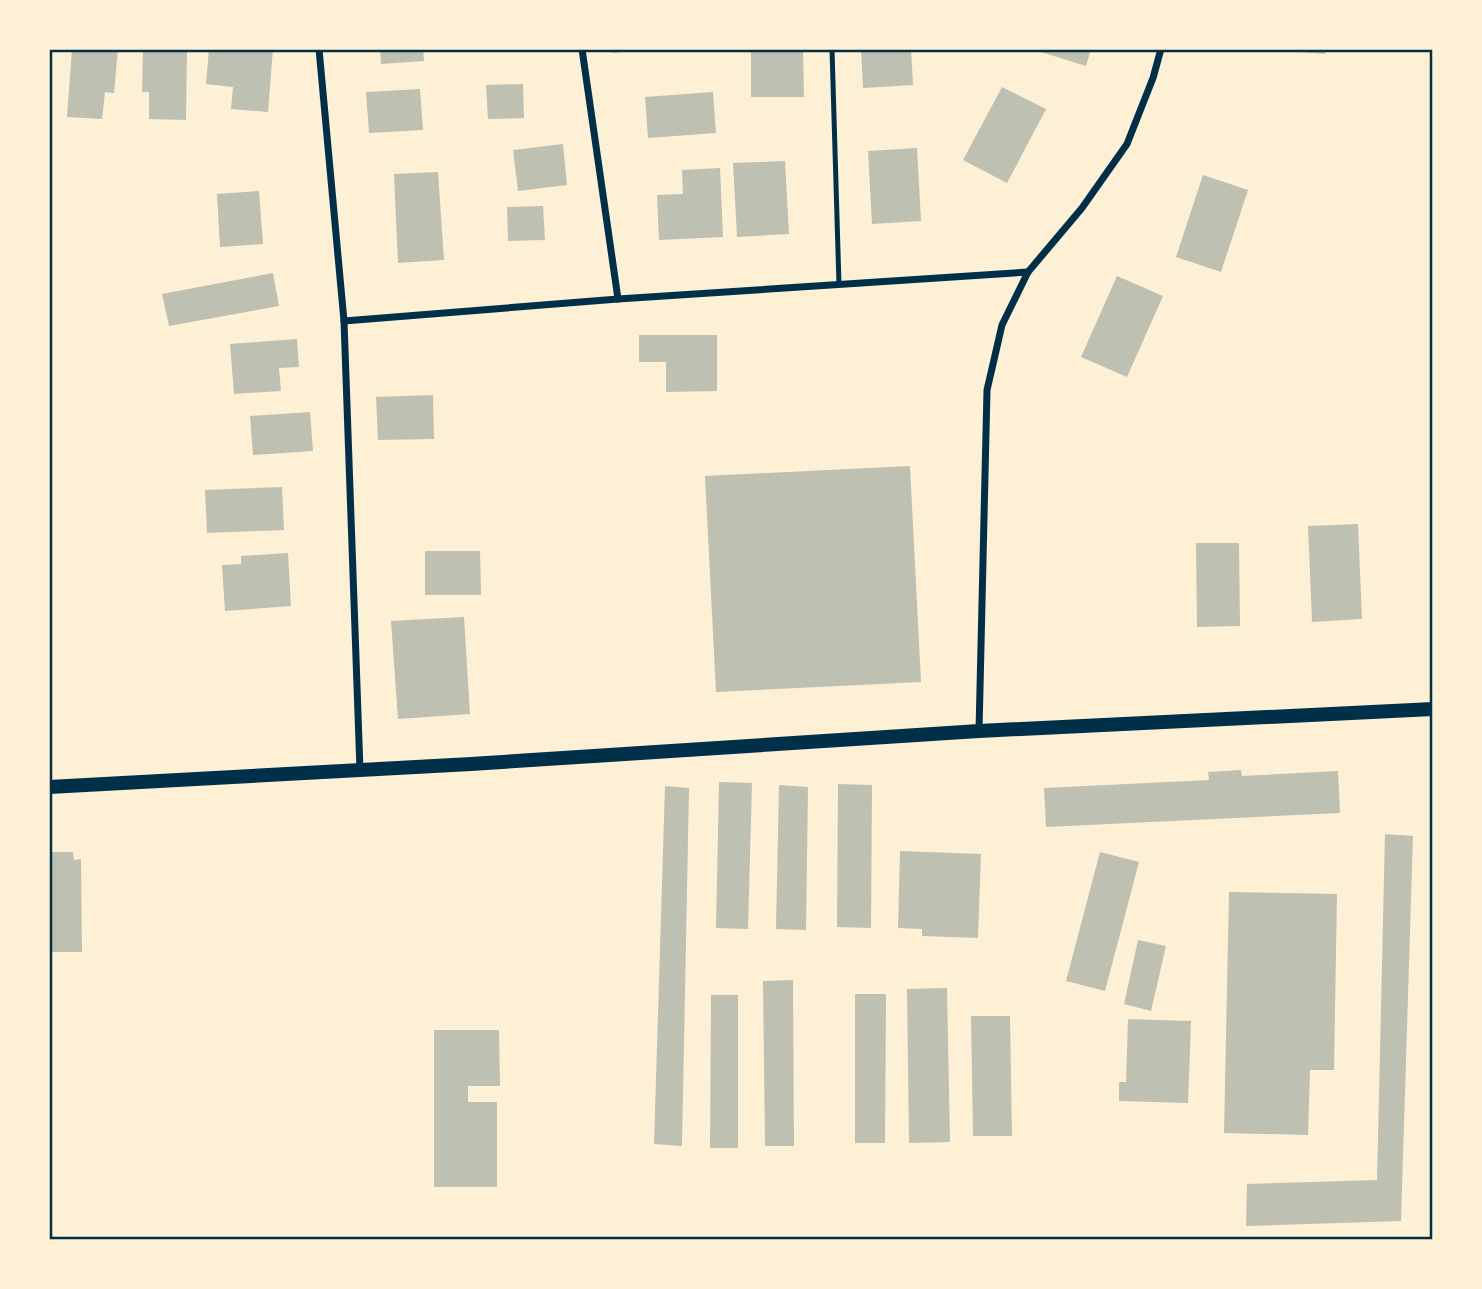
<svg xmlns="http://www.w3.org/2000/svg" width="1482" height="1289" viewBox="0 0 1482 1289" font-family="'Times New Roman',serif">
  <style>
    .building { fill: #bec0b2 }
    .lines { fill: none; stroke-linecap: round; stroke-linejoin: round }
    .service { stroke: #003049; stroke-width: 5 }
    .minor { stroke: #003049; stroke-width: 7 }
    .secondary { stroke: #003049; stroke-width: 14 }
    .neatline { fill: none; stroke: #003049; stroke-width: 2.5 }
  </style>
  <rect width="100%" height="100%" fill="#fdf0d5"/>
  <g class="building">
    <polygon points="72,49 118,49 114,93 105,92 102,119 67,117"/>
    <polygon points="143,49 187,49 186,120 149,119 149,92 142,92"/>
    <polygon points="209,49 273,49 268,112 231,109 233,87 206,84"/>
    <polygon points="380,49 423,49 424,61 381,64"/>
    <polygon points="612,49 632,49 632,51 612,53"/>
    <polygon points="751,49 803,49 804,97 751,97"/>
    <polygon points="861,49 911,49 913,85 863,88"/>
    <polygon points="1042,49 1091,49 1086,66 1041,52"/>
    <polygon points="1286,49 1326,49 1325,54 1286,51"/>
    <polygon points="523,84 524,118 488,119 486,85"/>
    <polygon points="1002,87 1046,109 1007,183 963,160"/>
    <polygon points="420,89 423,130 369,133 366,92"/>
    <polygon points="713,92 716,133 648,138 645,97"/>
    <polygon points="563,144 567,185 518,191 513,150"/>
    <polygon points="917,148 921,221 872,224 868,151"/>
    <polygon points="785,161 789,234 737,237 733,163"/>
    <polygon points="720,168 723,237 659,240 657,195 683,194 682,170"/>
    <polygon points="438,172 444,260 398,263 394,174"/>
    <polygon points="1203,175 1248,190 1221,272 1176,257"/>
    <polygon points="259,191 263,244 220,247 217,194"/>
    <polygon points="543,206 545,240 508,241 507,207"/>
    <polygon points="273,273 279,306 169,326 162,294"/>
    <polygon points="1117,276 1163,296 1127,377 1081,357"/>
    <polygon points="639,335 717,335 717,391 666,392 666,362 639,362"/>
    <polygon points="297,339 299,367 279,368 281,391 234,394 230,344"/>
    <polygon points="433,395 434,439 378,440 376,397"/>
    <polygon points="310,412 313,451 253,455 250,416"/>
    <polygon points="910,466 921,682 716,692 705,476"/>
    <polygon points="282,487 284,530 207,533 205,490"/>
    <polygon points="1358,524 1362,619 1312,622 1308,526"/>
    <polygon points="1196,543 1239,543 1240,626 1197,627"/>
    <polygon points="425,551 480,551 481,595 425,595"/>
    <polygon points="288,553 291,606 225,611 222,565 241,564 241,556"/>
    <polygon points="464,617 470,714 398,719 391,621"/>
    <polygon points="1241,770 1242,776 1338,771 1340,813 1046,827 1044,788 1209,780 1208,772"/>
    <polygon points="719,782 752,783 748,929 716,928"/>
    <polygon points="838,784 872,785 871,928 837,927"/>
    <polygon points="779,785 808,787 806,930 776,929"/>
    <polygon points="665,786 689,788 682,1146 654,1144"/>
    <polygon points="1433,790 1433,811 1431,811 1430,791"/>
    <polygon points="1385,834 1413,836 1401,1221 1246,1226 1247,1184 1377,1180"/>
    <polygon points="900,851 981,854 978,938 922,936 922,929 898,928"/>
    <polygon points="49,852 73,852 74,860 81,859 82,952 49,952"/>
    <polygon points="1100,852 1139,862 1105,991 1066,981"/>
    <polygon points="1229,892 1337,894 1334,1070 1310,1070 1308,1135 1224,1133"/>
    <polygon points="1138,940 1166,946 1151,1011 1124,1004"/>
    <polygon points="793,980 794,1146 765,1146 763,981"/>
    <polygon points="947,988 950,1142 909,1143 907,989"/>
    <polygon points="855,994 886,994 885,1143 855,1143"/>
    <polygon points="711,995 738,995 738,1148 710,1148"/>
    <polygon points="971,1016 1010,1016 1012,1136 973,1136"/>
    <polygon points="1128,1019 1191,1021 1188,1103 1119,1101 1119,1082 1126,1082"/>
    <polygon points="434,1030 499,1030 500,1086 468,1086 468,1102 497,1102 497,1187 434,1187"/>
  </g>
  <g class="lines">
    <polyline class="service" points="832,49 839,285"/>
    <g class="minor">
      <polyline points="319,49 344,321 360,770"/>
      <polyline points="582,49 618,299"/>
      <polyline points="344,321 618,299 1028,272"/>
      <polyline points="979,731 987,390 1002,325 1028,272 1082,208 1127,144 1153,78 1161,49"/>
    </g>
    <polyline class="secondary" points="49,787 471,764 979,731 1433,709"/>
  </g>
  <rect width="1482" height="1289" fill="none" stroke="#fdf0d5" stroke-width="102"/>
  <rect x="51" y="51" width="1380" height="1187" class="neatline"/>
</svg>
